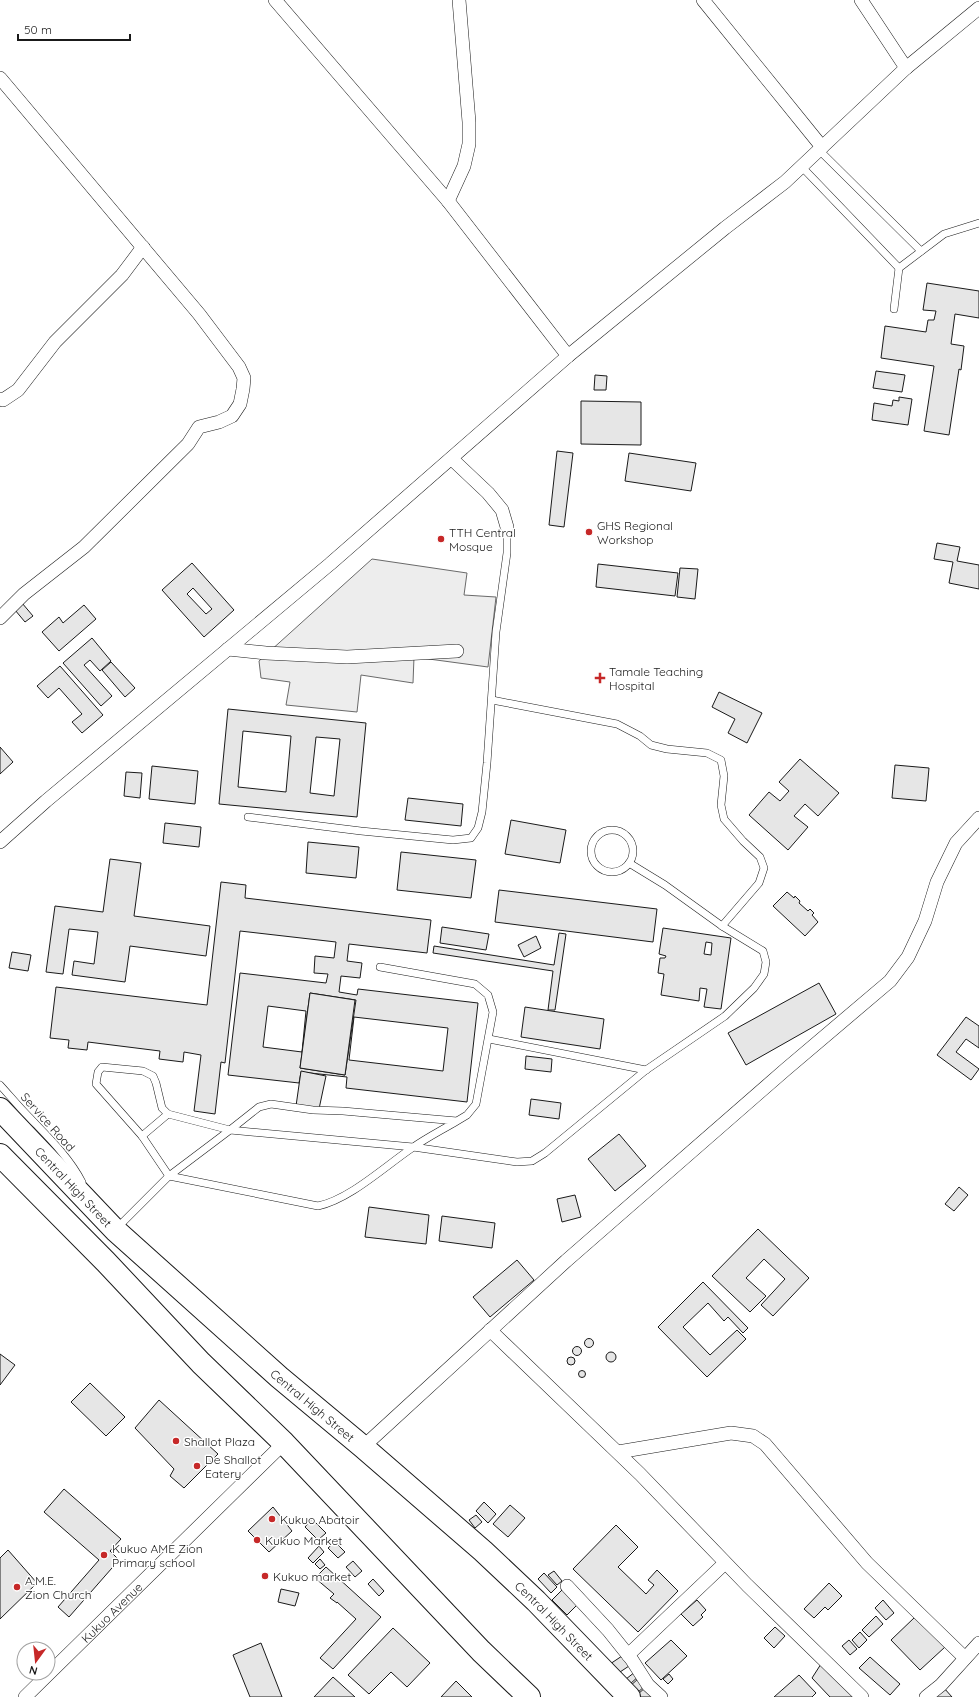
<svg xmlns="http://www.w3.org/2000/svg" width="979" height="1697" viewBox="0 0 979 1697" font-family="Quicksand,sans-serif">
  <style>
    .parking { fill: #ededed; stroke: #6a6a6a }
    .building { fill: #e6e6e6; stroke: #1a1a1a; fill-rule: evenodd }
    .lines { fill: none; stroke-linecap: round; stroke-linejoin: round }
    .lane-casing { stroke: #1a1a1a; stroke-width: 8 }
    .street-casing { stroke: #1a1a1a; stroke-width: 14 }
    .highway-casing { stroke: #1a1a1a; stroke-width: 24 }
    .lane { stroke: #fff; stroke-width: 7 }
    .street { stroke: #fff; stroke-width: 13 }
    .highway { stroke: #fff; stroke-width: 22 }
    .poi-dot { fill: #c62828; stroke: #fff; stroke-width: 1.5 }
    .labels { text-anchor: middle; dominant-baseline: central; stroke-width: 3; stroke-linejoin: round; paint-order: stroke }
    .poi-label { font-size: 12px; fill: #1a1a1a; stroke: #fff; text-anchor: start }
    .street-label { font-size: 12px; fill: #1a1a1a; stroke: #fff }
  </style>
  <rect width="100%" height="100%" fill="#fff"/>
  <polygon class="parking" points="372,559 467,573 464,595 496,597 488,667 414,657 413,683 361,675 357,712 286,705 290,682 261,678 259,661"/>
  <g class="building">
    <polygon points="927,283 979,291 979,318 955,314 951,344 964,346 961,370 959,369 949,435 924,431 934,366 881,358 885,326 926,332 928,320 934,320 936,311 923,310"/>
    <polygon points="876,371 905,375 902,392 873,388"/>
    <polygon points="595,375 607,376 606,390 594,390"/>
    <polygon points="899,397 912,399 908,425 872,420 874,403 892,406 893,400 899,401"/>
    <polygon points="581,401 641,402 641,445 581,444"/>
    <polygon points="557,451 573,453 564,527 549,525"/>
    <polygon points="629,453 696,463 691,491 625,481"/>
    <polygon points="937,543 960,547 957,561 979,565 979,589 949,583 953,562 934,559"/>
    <path d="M192,563L234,610L204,637L162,590ZM193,588L212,609L206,614L187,594Z"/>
    <polygon points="598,564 678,573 675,596 596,587"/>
    <polygon points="680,568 698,569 695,599 677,597"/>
    <polygon points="22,603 33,616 25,622 15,610"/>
    <polygon points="84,605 96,619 59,651 42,632 59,617 63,623"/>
    <polygon points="92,638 111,661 100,671 90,660 84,665 112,696 101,706 63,663"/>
    <polygon points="111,662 135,688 125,697 102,670"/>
    <polygon points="60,666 103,715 82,733 72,722 82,714 59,688 48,698 37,686"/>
    <polygon points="719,692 762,713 747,743 728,733 735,719 712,707"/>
    <path d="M228,709L366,723L357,817L219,804ZM243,731L291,736L286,792L238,787ZM316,737L340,739L334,796L310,793Z"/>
    <polygon points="0,747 13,762 0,774"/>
    <polygon points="800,759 839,793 818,816 805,804 794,816 808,827 788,850 749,815 769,792 780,801 789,791 779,782"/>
    <polygon points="895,765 929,768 926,801 892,798"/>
    <polygon points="152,766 198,771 195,804 149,799"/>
    <polygon points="126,772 142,773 140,798 124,796"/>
    <polygon points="408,798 463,804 461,826 405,820"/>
    <polygon points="511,820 566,830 560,863 505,854"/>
    <polygon points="165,823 201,827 199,847 163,843"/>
    <polygon points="308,842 359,847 356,878 306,873"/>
    <polygon points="401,852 476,860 471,898 397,890"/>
    <polygon points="110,859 141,863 134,916 210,926 206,956 130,946 125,982 72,975 74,961 94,964 98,932 69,929 63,974 46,972 55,906 103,912"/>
    <path d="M221,882L246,885L245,898L431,920L427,953L349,944L347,961L362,963L360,978L341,976L339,992L357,995L358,989L478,1003L467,1102L346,1088L347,1077L301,1072L299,1083L228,1075L240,973L326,983L328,974L314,973L315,956L334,958L336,942L240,931L225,1063L221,1062L215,1114L194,1111L201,1055L184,1052L183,1062L159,1059L160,1051L88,1042L87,1050L68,1048L69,1040L50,1038L56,987L207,1005ZM310,993L356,1000L345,1075L300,1068ZM268,1006L306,1011L302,1052L263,1047ZM354,1017L448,1028L443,1071L349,1060Z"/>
    <polygon points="499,890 657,909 653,942 495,922"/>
    <polygon points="787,892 794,898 795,896 800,901 799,903 808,911 810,909 814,913 812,915 818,922 805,936 773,906"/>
    <polygon points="442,927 489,934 486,950 440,943"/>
    <path d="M663,928L731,938L721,1009L704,1007L707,989L700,988L699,1001L661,995L664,974L658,973L660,958H665L666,956L659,954ZM706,942L712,943L711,955L704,954Z"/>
    <polygon points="559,933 566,934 555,1010 548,1010 553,971 433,953 434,946 554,965"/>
    <polygon points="536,936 541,948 524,957 518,945"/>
    <polygon points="12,952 31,955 28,971 9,968"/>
    <polygon points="819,983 836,1014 746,1065 728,1033"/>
    <polygon points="310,993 355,1000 345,1075 300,1068"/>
    <polygon points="525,1007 604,1019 600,1049 521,1037"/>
    <polygon points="966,1017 979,1026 979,1048 966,1039 956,1052 979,1069 971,1080 937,1055"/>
    <polygon points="526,1056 552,1059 551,1072 525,1069"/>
    <polygon points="301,1071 326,1076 319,1109 296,1106"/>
    <polygon points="531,1099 561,1103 559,1119 529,1115"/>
    <polygon points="619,1134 646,1166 615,1191 588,1159"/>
    <polygon points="959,1187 968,1195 954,1211 945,1204"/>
    <polygon points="575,1195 581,1217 562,1222 557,1199"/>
    <polygon points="369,1207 429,1215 426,1244 365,1237"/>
    <polygon points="442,1216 495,1223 492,1248 439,1241"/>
    <polygon points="758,1229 809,1278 773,1316 761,1305 785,1279 764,1259 746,1278 766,1296 750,1312 712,1276"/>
    <polygon points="517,1260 534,1280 490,1317 473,1297"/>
    <polygon points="703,1282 748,1328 743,1333 728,1317 724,1321 708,1303 683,1327 710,1355 737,1330 746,1339 707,1377 658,1327"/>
    <circle cx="589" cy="1343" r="4.5"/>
    <circle cx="577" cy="1351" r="4.5"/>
    <circle cx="611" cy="1357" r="5"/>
    <polygon points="0,1354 15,1365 0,1385"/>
    <circle cx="571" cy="1361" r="4"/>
    <circle cx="582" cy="1374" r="3.5"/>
    <polygon points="90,1383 125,1417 106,1436 71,1402"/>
    <polygon points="159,1400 218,1454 184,1488 170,1476 174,1469 135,1428"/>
    <polygon points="64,1489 121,1539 110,1551 119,1560 69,1617 58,1607 99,1560 44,1512"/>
    <polygon points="484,1502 496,1514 488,1523 476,1511"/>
    <polygon points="510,1505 525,1518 508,1537 493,1524"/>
    <polygon points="273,1507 292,1531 269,1552 248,1531"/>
    <polygon points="476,1515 482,1522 475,1528 469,1520"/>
    <polygon points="312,1519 326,1533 318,1540 305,1527"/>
    <polygon points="616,1525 638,1547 618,1567 646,1594 654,1585 648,1580 657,1570 678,1591 638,1632 573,1569"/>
    <polygon points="335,1542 345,1552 338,1558 328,1548"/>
    <polygon points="319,1546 324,1552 313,1563 308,1558"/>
    <polygon points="8,1550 37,1583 0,1619 0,1558"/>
    <polygon points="320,1559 325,1565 320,1569 315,1564"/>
    <polygon points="353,1561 362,1571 355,1577 346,1567"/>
    <polygon points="326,1567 381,1617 333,1669 320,1658 356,1619 337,1602 337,1603 330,1598 334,1594 315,1578"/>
    <polygon points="554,1571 562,1581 557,1585 548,1575"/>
    <polygon points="544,1573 557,1587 551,1593 538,1579"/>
    <polygon points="373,1579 384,1591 379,1596 368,1584"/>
    <polygon points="829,1583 842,1596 828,1610 825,1607 814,1618 804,1609"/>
    <polygon points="281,1589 299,1593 295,1606 278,1602"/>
    <polygon points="562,1590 577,1605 567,1615 552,1600"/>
    <polygon points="697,1600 706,1610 701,1615 703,1617 693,1626 681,1614"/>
    <polygon points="883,1600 894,1613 886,1620 875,1608"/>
    <polygon points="876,1616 883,1624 869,1637 862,1630"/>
    <polygon points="915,1617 945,1647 920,1670 891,1640"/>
    <polygon points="775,1627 785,1636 774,1648 764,1638"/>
    <polygon points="393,1628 430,1663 407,1687 391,1672 369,1694 348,1675"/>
    <polygon points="860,1632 867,1640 859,1648 852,1640"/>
    <polygon points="671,1640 687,1656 661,1680 645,1663"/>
    <polygon points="849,1640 857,1649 850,1655 842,1646"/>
    <polygon points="261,1643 282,1697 250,1697 233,1655"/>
    <polygon points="625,1654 632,1664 617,1674 610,1664"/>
    <polygon points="870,1657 900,1684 890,1695 859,1668"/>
    <polygon points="821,1664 856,1697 830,1697 812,1678"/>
    <polygon points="635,1672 639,1676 630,1684 626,1679"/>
    <polygon points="669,1674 673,1679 668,1684 663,1679"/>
    <polygon points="799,1675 816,1693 812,1697 774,1697"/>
    <polygon points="333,1677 355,1697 314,1697"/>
    <polygon points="639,1678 646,1685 636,1694 629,1687"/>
    <polygon points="456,1681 472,1697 441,1697"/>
    <polygon points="647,1686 652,1697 639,1697 637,1695"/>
    <polygon points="944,1688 952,1697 936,1697"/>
  </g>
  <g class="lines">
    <defs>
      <g id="lane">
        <polyline points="819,150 921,251"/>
        <polyline points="801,166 899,268"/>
        <polyline points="894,309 899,268 944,234 979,223"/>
        <polyline points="492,700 617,724 640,736 651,745 667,749 707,753 721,760 724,776 721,805 724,819 743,841 760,857 764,868 759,883 722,926"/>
        <polyline points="248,817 361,831 453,840 471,838 478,828 482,812 487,763 496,632 507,553 507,527"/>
        <circle cx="612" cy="851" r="21"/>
        <path d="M380,967L475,984L488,995L493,1012L476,1104L467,1115L457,1121L343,1111L313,1110L271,1104L259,1107L230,1130L168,1114L162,1108L156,1083L153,1076L143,1071L102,1067L98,1072L96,1084L142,1136L169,1176L318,1206C350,1199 384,1167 412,1148C426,1138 442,1130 457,1121"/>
        <polyline points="489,1039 646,1070"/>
        <path d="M0,1085C10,1096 19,1107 29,1117C49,1138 69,1157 82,1182"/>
        <polyline points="142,1136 168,1114"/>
        <polyline points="116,1229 169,1176 230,1130 413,1147 517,1162 532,1161 545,1153 646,1070 725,1016 754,988 764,974 766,962 763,951 722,926 665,885 629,863"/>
      </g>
      <g id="street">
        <polyline points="275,0 448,201 568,356"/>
        <polyline points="703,0 822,147"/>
        <polyline points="861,0 906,68"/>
        <polyline points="0,78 199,314 239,367 244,378 243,389 240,404 232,416 219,422 199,427 188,444 84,547 24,594 0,618"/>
        <polyline points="448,201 464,166 469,144 469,122 459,0"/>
        <polyline points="0,399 3,400 18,390 55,342 122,275 143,247"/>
        <polyline points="452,459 488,493 502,510 507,527"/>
        <polyline points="228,649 266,653 347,657 457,651"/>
        <polyline points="0,842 46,801 330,564 568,356 725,228 785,182 906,68 979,8"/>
        <polyline points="490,1330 640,1474 747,1585 862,1697"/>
        <polyline points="363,1447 566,1261 785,1070 890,981 908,957 925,921 937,882 956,843 979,818"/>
        <polyline points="618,1452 731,1433 753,1436 765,1444 867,1563 965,1658"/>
        <polyline points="567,1586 608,1630 632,1660 648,1685 661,1697"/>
        <polyline points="628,1655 725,1563"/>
        <path id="s1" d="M25,1697L284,1443"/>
        <polyline points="926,1697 941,1685 979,1643"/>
      </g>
      <g id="highway">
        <path id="s2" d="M0,1109L115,1230L279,1377L363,1447L483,1551L536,1601L629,1697"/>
        <polyline points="0,1155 106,1262 201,1363 284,1443 481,1651 529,1697"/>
      </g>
    </defs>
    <use href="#lane" class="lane-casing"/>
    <use href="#street" class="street-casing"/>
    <use href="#highway" class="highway-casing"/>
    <use href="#lane" class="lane"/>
    <use href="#street" class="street"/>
    <use href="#highway" class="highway"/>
  </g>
  <g class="poi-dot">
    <circle cx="589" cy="532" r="4"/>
    <circle cx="441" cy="539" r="4"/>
    <path d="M598 672h4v4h4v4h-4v4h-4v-4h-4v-4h4z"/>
    <circle cx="176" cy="1441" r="4"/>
    <circle cx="197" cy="1466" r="4"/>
    <circle cx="272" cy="1519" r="4"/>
    <circle cx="257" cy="1540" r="4"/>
    <circle cx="104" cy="1555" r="4"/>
    <circle cx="265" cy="1576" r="4"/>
    <circle cx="17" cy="1587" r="4"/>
  </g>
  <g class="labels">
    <g class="poi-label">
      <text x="597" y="525">GHS Regional<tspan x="597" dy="14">Workshop</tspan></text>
      <text x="449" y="532">TTH Central<tspan x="449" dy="14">Mosque</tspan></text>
      <text x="609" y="671">Tamale Teaching<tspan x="609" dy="14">Hospital</tspan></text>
      <text x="184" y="1441">Shallot Plaza</text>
      <text x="205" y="1459">De Shallot<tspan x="205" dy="14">Eatery</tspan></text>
      <text x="280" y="1519">Kukuo Abatoir</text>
      <text x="265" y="1540">Kukuo Market</text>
      <text x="112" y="1548">Kukuo AME Zion<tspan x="112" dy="14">Primary school</tspan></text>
      <text x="273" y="1576">Kukuo market</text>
      <text x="25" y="1580">A.M.E.<tspan x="25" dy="14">Zion Church</tspan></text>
    </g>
    <g class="street-label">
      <text transform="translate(48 1122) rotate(48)">Service Road</text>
      <text stroke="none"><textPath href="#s2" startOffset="107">Central High Street</textPath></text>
      <text stroke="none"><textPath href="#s2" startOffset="431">Central High Street</textPath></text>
      <text stroke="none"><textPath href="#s1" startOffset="121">Kukuo Avenue</textPath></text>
      <text stroke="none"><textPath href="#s2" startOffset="755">Central High Street</textPath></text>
    </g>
  </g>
  <g transform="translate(36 1661) rotate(195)"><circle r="19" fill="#ffffff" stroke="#a3a3a3"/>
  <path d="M0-3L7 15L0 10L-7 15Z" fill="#c62828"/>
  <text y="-6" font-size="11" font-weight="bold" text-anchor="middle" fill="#1a1a1a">N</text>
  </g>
  <path d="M18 34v6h112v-6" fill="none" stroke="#1a1a1a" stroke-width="2"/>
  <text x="24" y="34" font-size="12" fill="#1a1a1a" stroke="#ffffff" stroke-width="3" paint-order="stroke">50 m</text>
</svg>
